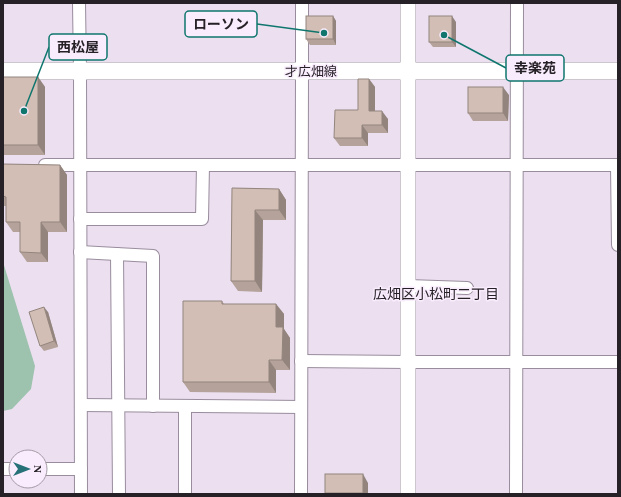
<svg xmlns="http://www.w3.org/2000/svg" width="621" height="497" viewBox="0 0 621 497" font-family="'Times New Roman','Noto Sans JP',serif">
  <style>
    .green { fill: #9dc2ad }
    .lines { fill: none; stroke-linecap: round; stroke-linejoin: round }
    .minor-casing { stroke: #998d9d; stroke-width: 14 }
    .tertiary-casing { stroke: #998d9d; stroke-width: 16 }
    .secondary-casing { stroke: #998d9d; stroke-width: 18 }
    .minor { stroke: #fff; stroke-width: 12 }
    .tertiary { stroke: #fff; stroke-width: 15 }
    .secondary { stroke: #fff; stroke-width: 17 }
    .wall { fill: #b5a39b }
    .shaded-wall { fill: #93857e }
    .building { fill: #d2beb4; stroke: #93857e }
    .labels { text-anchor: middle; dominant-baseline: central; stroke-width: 3; stroke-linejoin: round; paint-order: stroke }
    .street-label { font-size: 13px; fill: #262127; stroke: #f9ecfd }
    .neighbourhood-label { font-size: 14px; fill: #262127; stroke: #f9ecfd }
    .leader { fill: none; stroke: #0f766e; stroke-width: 1.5 }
    .callout-dot { fill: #0f766e; stroke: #f9ecfd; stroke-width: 1.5 }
    .callout { fill: #f9ecfd; stroke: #0f766e; stroke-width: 1.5 }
    .callout-label { font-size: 14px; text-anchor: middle; font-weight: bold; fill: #262127 }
  </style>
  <rect width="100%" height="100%" fill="#ebdff0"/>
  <polygon class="green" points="3,262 35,366 31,389 12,409 3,411"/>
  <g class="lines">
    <defs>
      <g id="minor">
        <polyline points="79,3 80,71 81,494"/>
        <polyline points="45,165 618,165"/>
        <polyline points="617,165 618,245"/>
        <polyline points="80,219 202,219 203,165"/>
        <polyline points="80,252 153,256 153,406"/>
        <polyline points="117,254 119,494"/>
        <polyline points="408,286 467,288"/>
        <polyline points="301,361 408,362 618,362"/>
        <polyline points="81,405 301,407"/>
        <polyline points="185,406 185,494"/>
        <polyline points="3,469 16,469"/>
        <polyline points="40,469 81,469"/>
        <polyline points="301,494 302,71 302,3"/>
        <polyline points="516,494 517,3"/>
      </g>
      <polyline id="tertiary" points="408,3 408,494"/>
      <polyline id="secondary" points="3,71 618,71"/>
    </defs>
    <use href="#minor" class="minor-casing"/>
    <use href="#tertiary" class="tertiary-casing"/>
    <use href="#secondary" class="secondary-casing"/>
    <use href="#minor" class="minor"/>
    <use href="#tertiary" class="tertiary"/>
    <use href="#secondary" class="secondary"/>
  </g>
  <g class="wall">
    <polygon points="333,16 336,21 336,45 310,45 306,39"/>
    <polygon points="456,22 456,47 433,47 429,42"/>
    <polygon points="3,77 38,77 45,87 45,155 3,155"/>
    <polygon points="369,79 375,87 375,111 388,119 388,133 368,133 368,146 340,146 334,138 358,110"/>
    <polygon points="509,95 508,121 473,121 468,113"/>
    <polygon points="3,164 60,165 67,175 67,232 48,232 48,262 27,262 20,252 20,232 13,232 6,222 6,206 3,206"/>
    <polygon points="232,188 279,189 286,200 286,220 263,220 262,292 238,291 231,281"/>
    <polygon points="222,301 224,304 276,304 284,314 284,329 290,338 290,370 276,370 276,393 190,392 183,382"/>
    <polygon points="48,312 58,347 44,351 40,346"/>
    <polygon points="368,483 368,494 326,494 325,493"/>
  </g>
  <g class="shaded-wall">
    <polygon points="333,16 336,21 336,45 333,39"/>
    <polygon points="452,16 456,22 456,47 452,42"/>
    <polygon points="38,77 45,87 45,155 38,145"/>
    <polygon points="369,79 375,87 375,119 369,111"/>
    <polygon points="503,87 509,95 508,121 503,113"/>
    <polygon points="382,111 388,119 388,133 382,125"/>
    <polygon points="362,125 368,133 368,146 362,138"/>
    <polygon points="60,165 67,175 67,232 60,222"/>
    <polygon points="279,189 286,200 286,220 279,210"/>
    <polygon points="255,210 263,220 262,292 255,281"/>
    <polygon points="41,222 48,232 48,262 41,253"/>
    <polygon points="276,304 284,314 284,329 290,338 290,370 282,360 276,327"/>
    <polygon points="44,307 48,312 58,347 54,341"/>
    <polygon points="269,360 276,370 276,393 269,382"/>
    <polygon points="363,474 368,483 368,494 364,494 363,493"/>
  </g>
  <g class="building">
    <rect x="306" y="16" width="27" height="23"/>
    <rect x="429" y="16" width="23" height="26"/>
    <rect x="3" y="77" width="35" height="68"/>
    <polygon points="358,79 369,79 369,111 382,111 382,125 362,125 362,138 334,138 335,110 358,110"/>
    <rect x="468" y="87" width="35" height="26"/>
    <polygon points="3,164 60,165 60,222 41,222 41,253 20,252 20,222 6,222 6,197 3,196"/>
    <polygon points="232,188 279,189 279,210 255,210 255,281 231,281"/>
    <polygon points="183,301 222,301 222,304 276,304 276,327 283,327 282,360 269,360 269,382 183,382"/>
    <polygon points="44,307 54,341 40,346 29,312"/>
    <rect x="325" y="474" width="38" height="19"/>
  </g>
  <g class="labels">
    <g class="street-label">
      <text x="311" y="71">才広畑線</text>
    </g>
    <g class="neighbourhood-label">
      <text x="436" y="294">広畑区小松町二丁目</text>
    </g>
  </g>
  <path class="leader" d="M324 33L257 24M24 111L49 47M444 35L506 68"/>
  <g class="callout-dot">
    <circle cx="324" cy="33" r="4"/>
    <circle cx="24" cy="111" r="4"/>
    <circle cx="444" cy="35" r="4"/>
  </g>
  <g class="callout">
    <rect x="185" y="11" width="72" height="26" rx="4"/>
    <rect x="49" y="34" width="58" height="26" rx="4"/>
    <rect x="506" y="55" width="58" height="26" rx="4"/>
  </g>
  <g class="callout-label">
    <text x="221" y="29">ローソン</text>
    <text x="78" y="52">西松屋</text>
    <text x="535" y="73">幸楽苑</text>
  </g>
  <rect width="621" height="497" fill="none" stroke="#262127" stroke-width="8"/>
  <g transform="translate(28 469) rotate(90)"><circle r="19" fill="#f9ecfd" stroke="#a59ba7"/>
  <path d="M0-3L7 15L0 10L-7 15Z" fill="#277178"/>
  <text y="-6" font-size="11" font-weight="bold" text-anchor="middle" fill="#262127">N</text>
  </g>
</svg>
